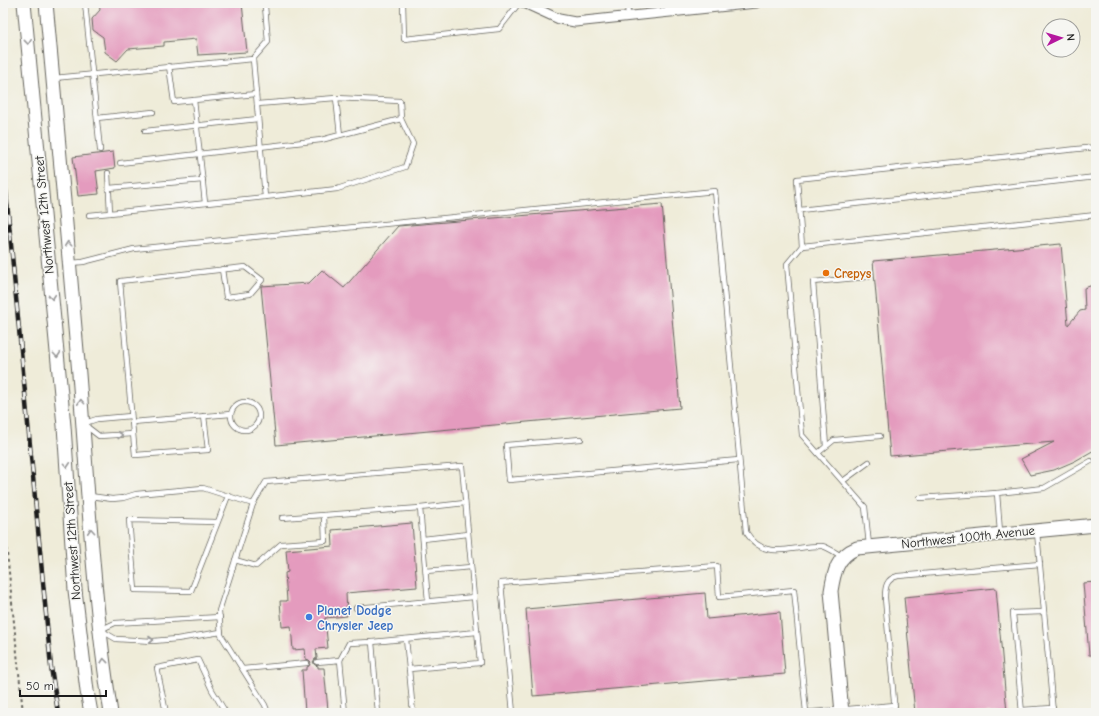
<svg xmlns="http://www.w3.org/2000/svg" width="1099" height="716" viewBox="0 0 1099 716" font-family="'Comic Neue',sans-serif">
  <style>
    .building { fill: #e49bbe }
    .lines { fill: none; stroke-linecap: round; stroke-linejoin: round }
    .lane-casing { stroke: #66655e; stroke-width: 6 }
    .street-casing { stroke: #66655e; stroke-width: 11 }
    .secondary-casing { stroke: #66655e; stroke-width: 15 }
    .path { stroke: #66655e; stroke-width: 2; stroke-dasharray: 3 3; stroke-linecap: butt }
    .lane { stroke: #fff; stroke-width: 4.5 }
    .street { stroke: #fff; stroke-width: 9 }
    .secondary { stroke: #fff; stroke-width: 13 }
    .rail-casing { stroke: #1c1c1c; stroke-width: 4.5 }
    .rail { stroke: #f6f6f2; stroke-width: 3; stroke-dasharray: 9; stroke-linecap: butt }
    .oneway { stroke: #999 }
    .food-dot { fill: #e8710a; stroke: #f6f6f2; stroke-width: 1.5 }
    .shop-dot { fill: #3f7fe0; stroke: #f6f6f2; stroke-width: 1.5 }
    .labels { text-anchor: middle; dominant-baseline: central; stroke-width: 3; stroke-linejoin: round; paint-order: stroke }
    .street-label { font-size: 13px; fill: #1c1c1c; stroke: #f6f6f2 }
    .food-label { font-size: 13px; font-weight: bold; fill: #c56008; stroke: #f6f6f2; text-anchor: start }
    .shop-label { font-size: 13px; font-weight: bold; fill: #366cbe; stroke: #f6f6f2; text-anchor: start }
  </style>
  <rect width="100%" height="100%" fill="#f6f6f2"/>
  <filter id="ink" filterUnits="userSpaceOnUse"><feTurbulence type="fractalNoise" baseFrequency=".025" numOctaves="2"/><feDisplacementMap in="SourceGraphic" scale="8" xChannelSelector="R" yChannelSelector="G"/><feConvolveMatrix kernelMatrix="1 2 1 2 8 2 1 2 1" color-interpolation-filters="sRGB"/></filter>
  <filter id="wash" filterUnits="userSpaceOnUse"><feTurbulence type="fractalNoise" baseFrequency=".012" numOctaves="4" result="noise"/><feDisplacementMap in="SourceGraphic" scale="16" xChannelSelector="R" yChannelSelector="G"/><feGaussianBlur stdDeviation="0.9" result="paint"/><feColorMatrix in="noise" values="0 0 0 0 0 0 0 0 0 0 0 0 0 0 0 0 0 1.4 0 .05"/><feComposite in="paint" operator="in"/></filter>
  <g filter="url(#wash)">
    <rect width="100%" height="100%" fill="#efecd9"/>
    <g id="blocks">
      <g class="building">
        <polygon points="99,3 242,3 247,52 198,55 196,39 164,42 164,46 128,49 117,61 105,52 103,37 93,30 92,19 100,10"/>
        <polygon points="113,152 115,168 96,171 99,194 78,196 73,157"/>
        <polygon points="662,204 680,408 276,445 261,286 309,283 322,270 344,288 398,226"/>
        <polygon points="1061,244 1068,325 1080,311 1085,310 1084,288 1096,284 1096,449 1075,461 1054,470 1030,475 1021,459 1054,442 890,456 873,261"/>
        <polygon points="412,523 417,587 346,593 347,616 325,618 328,648 316,649 317,658 315,659 313,662 315,665 318,666 318,668 324,668 328,710 305,712 302,670 307,670 307,667 309,666 311,662 309,660 306,659 305,649 293,650 291,626 282,627 280,601 287,601 285,573 288,572 286,550 333,546 332,530"/>
        <polygon points="1096,582 1096,655 1089,655 1083,583"/>
        <polygon points="996,588 1007,713 915,713 904,597"/>
        <polygon points="705,593 707,619 780,612 785,674 533,696 526,609"/>
      </g>
    </g>
  </g>
  <g filter="url(#ink)">
    <use href="#blocks" fill-opacity="0" stroke="#66655e" stroke-width="1"/>
    <g class="lines">
      <defs>
        <g id="lane">
          <polyline points="85,3 100,150"/>
          <polyline points="403,3 404,39 499,29 519,3"/>
          <polyline points="627,3 628,16"/>
          <polyline points="169,66 174,102 256,94"/>
          <polyline points="54,78 253,59 268,42 265,6 263,3"/>
          <polyline points="194,100 205,203"/>
          <polyline points="257,104 336,98"/>
          <polyline points="97,118 153,112"/>
          <polyline points="145,131 258,119"/>
          <polyline points="120,163 321,140 401,119 400,101 336,98 340,135"/>
          <polyline points="108,173 110,213 265,197 253,59"/>
          <polyline points="109,188 203,180"/>
          <polyline points="265,197 337,189 405,167 413,144 401,119"/>
          <polyline points="800,210 1096,177"/>
          <polyline points="89,215 110,213"/>
          <polyline points="802,246 1096,215"/>
          <path d="M71,263L83,262L134,249L715,191L746,532C765,563 793,545 822,546C828,547 836,553 841,556"/>
          <polyline points="222,269 226,297 250,294 262,280 245,267 120,281 132,422 231,414"/>
          <circle cx="245" cy="416" r="14"/>
          <polyline points="132,422 135,455 208,450 204,416"/>
          <polyline points="85,423 97,419 131,416"/>
          <polyline points="86,426 99,436 133,434"/>
          <polyline points="581,439 506,445 509,480 739,460"/>
          <polyline points="826,446 813,282 867,277"/>
          <polyline points="818,453 834,440 880,436"/>
          <polyline points="843,481 869,462"/>
          <polyline points="90,496 112,499 123,498 136,494 203,488 253,504 266,482 462,466 480,663 409,669 413,713"/>
          <polyline points="920,498 997,493"/>
          <polyline points="253,504 219,611 221,635 265,705 268,713"/>
          <polyline points="282,518 420,508"/>
          <polyline points="217,522 129,520 135,590 191,591 228,496"/>
          <polyline points="1000,532 997,493 1044,488 1091,461"/>
          <polyline points="1037,532 1053,713"/>
          <polyline points="423,539 468,534"/>
          <polyline points="869,545 865,507 802,435 787,264 802,246 797,179 1096,147"/>
          <polyline points="235,560 256,566 281,544 325,541 324,515"/>
          <polyline points="426,571 471,567"/>
          <polyline points="428,601 420,508 465,503"/>
          <polyline points="356,608 474,597"/>
          <polyline points="102,629 115,623 220,617"/>
          <polyline points="102,631 116,639 153,641 177,639 221,632"/>
          <polyline points="406,639 409,669"/>
          <polyline points="372,642 477,632"/>
          <polyline points="340,660 349,643 372,642 378,713"/>
          <polyline points="317,662 340,660 345,713"/>
          <polyline points="243,669 307,663"/>
          <polyline points="1022,710 1053,708"/>
          <polyline points="166,713 157,668 198,660 212,690 226,713"/>
          <polyline points="513,713 501,583 717,566 719,597 794,590 806,712"/>
          <polyline points="801,713 895,705"/>
          <path d="M895,713L885,598C885,587 886,579 898,576L1040,564"/>
          <polyline points="1022,713 1013,613 1044,612"/>
        </g>
        <polyline id="street" points="524,3 559,19 575,22 756,3"/>
        <g id="secondary">
          <polyline points="24,3 64,426 75,590 87,691 91,713"/>
          <path d="M46,3C57,127 69,250 79,374C88,487 93,601 111,713"/>
          <path d="M842,713L831,591C834,572 837,556 857,548L1096,525"/>
        </g>
      </defs>
      <use href="#lane" class="lane-casing"/>
      <use href="#street" class="street-casing"/>
      <use href="#secondary" class="secondary-casing"/>
      <polyline class="path" points="3,512 23,713"/>
      <use href="#lane" class="lane"/>
      <use href="#street" class="street"/>
      <use href="#secondary" class="secondary"/>
      <defs>
        <polyline id="rail" points="3,160 51,667 58,713"/>
      </defs>
      <use href="#rail" class="rail-casing"/>
      <use href="#rail" class="rail"/>
    </g>
    <defs><path id="oneway-chevron" d="M-2-3.5L2.5 0L-2 3.5" fill="none" stroke-width="1.6" stroke-linecap="round" stroke-linejoin="round"/></defs>
    <g class="oneway">
      <use href="#oneway-chevron" transform="translate(28 42) rotate(84)"/>
      <use href="#oneway-chevron" transform="translate(68 244) rotate(-95)"/>
      <use href="#oneway-chevron" transform="translate(52 297) rotate(85)"/>
      <use href="#oneway-chevron" transform="translate(57 355) rotate(85)"/>
      <use href="#oneway-chevron" transform="translate(81 402) rotate(-94)"/>
      <use href="#oneway-chevron" transform="translate(120 435) rotate(-3)"/>
      <use href="#oneway-chevron" transform="translate(67 465) rotate(86)"/>
      <use href="#oneway-chevron" transform="translate(91 531) rotate(-94)"/>
      <use href="#oneway-chevron" transform="translate(151 640)"/>
      <use href="#oneway-chevron" transform="translate(104 661) rotate(-96)"/>
    </g>
  </g>
  <circle class="food-dot" cx="826" cy="273" r="4"/>
  <circle class="shop-dot" cx="309" cy="617" r="4"/>
  <g class="labels">
    <g class="street-label">
      <text transform="translate(44 215) rotate(-95)">Northwest 12th Street</text>
      <text transform="translate(968 537) rotate(-6)">Northwest 100th Avenue</text>
      <text transform="translate(72 541) rotate(-94)">Northwest 12th Street</text>
    </g>
    <g class="food-label">
      <text x="834" y="273">Crepys</text>
    </g>
    <g class="shop-label">
      <text x="317" y="610">Planet Dodge<tspan x="317" dy="15">Chrysler Jeep</tspan></text>
    </g>
  </g>
  <rect width="1099" height="716" fill="none" stroke="#f6f6f2" stroke-width="16"/>
  <g transform="translate(1061 38) rotate(85)"><circle r="19" fill="#f6f6f2" stroke="#9f9f9c"/>
  <path d="M0-3L7 15L0 10L-7 15Z" fill="#b5179e"/>
  <text y="-6" font-size="11" font-weight="bold" text-anchor="middle" fill="#1c1c1c">N</text>
  </g>
  <path d="M20 690v6h86v-6" fill="none" stroke="#1c1c1c" stroke-width="2"/>
  <text x="26" y="690" font-size="12" fill="#1c1c1c" stroke="#f6f6f2" stroke-width="3" paint-order="stroke">50 m</text>
</svg>
